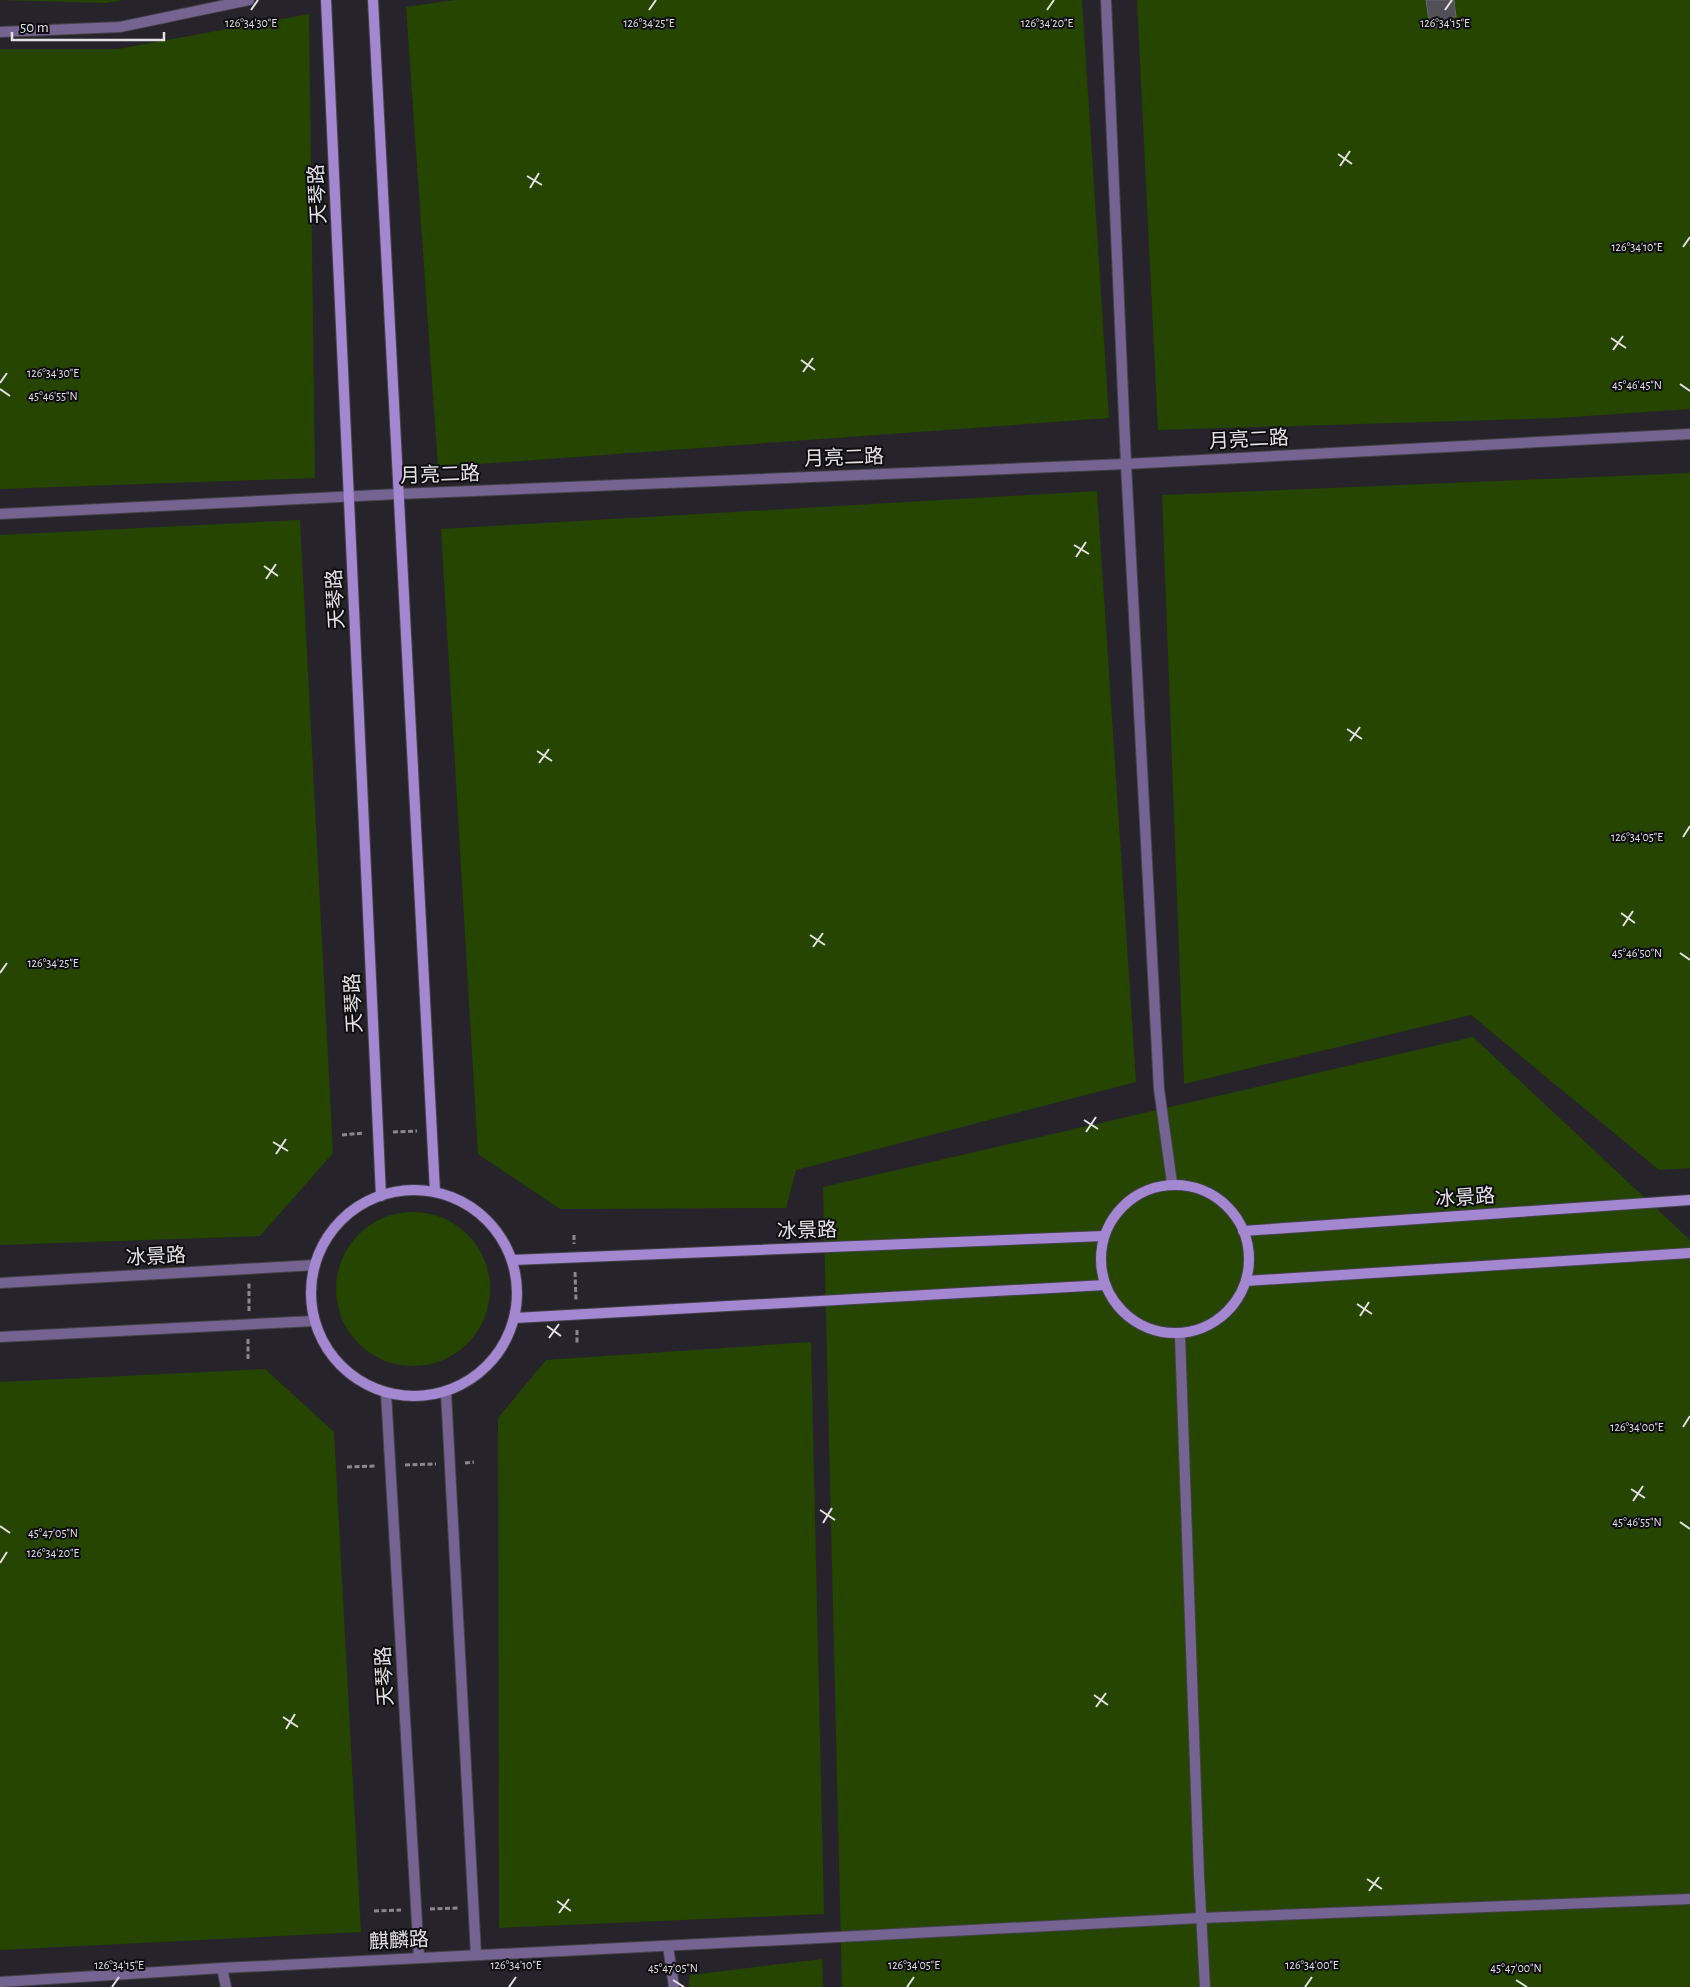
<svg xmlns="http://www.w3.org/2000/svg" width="1690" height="1987" viewBox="0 0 1690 1987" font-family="'Alegreya Sans','Noto Sans SC',sans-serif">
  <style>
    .green { fill: #254500 }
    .building { fill: #525057; stroke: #69676e }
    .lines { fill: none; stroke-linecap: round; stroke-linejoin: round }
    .service-casing { stroke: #444248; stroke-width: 12 }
    .minor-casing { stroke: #444248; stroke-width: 12 }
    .tertiary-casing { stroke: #444248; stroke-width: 12 }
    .secondary-casing { stroke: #444248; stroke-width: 12 }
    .path { stroke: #8a888d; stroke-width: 3; stroke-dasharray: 5 2.5; stroke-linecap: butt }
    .service { stroke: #756492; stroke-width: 10 }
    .minor { stroke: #756492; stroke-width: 10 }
    .tertiary { stroke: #756492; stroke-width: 10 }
    .secondary { stroke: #a387d1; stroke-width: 10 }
    .ticks { fill: none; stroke: #e3e1e5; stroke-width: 2 }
    .labels { text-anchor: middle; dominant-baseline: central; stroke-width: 4; stroke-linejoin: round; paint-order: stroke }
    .street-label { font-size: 20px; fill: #e3e1e5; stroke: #0e0d10 }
    .ticks-label { font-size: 12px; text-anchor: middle; fill: #e3e1e5; stroke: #0e0d10; stroke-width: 4; stroke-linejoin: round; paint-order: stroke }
  </style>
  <rect width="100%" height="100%" fill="#26242a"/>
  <g class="green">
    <polygon points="0,0 123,0 106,3"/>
    <polygon points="455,0 1082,0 1109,418 438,467 406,7"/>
    <polygon points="1137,0 1690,0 1690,409 1558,418 1158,430"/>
    <polygon points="309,14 315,478 0,489 0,49 118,49"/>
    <polygon points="1690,473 1690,1168 1659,1170 1471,1015 1184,1084 1162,495"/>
    <polygon points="1097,491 1136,1082 796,1170 786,1208 560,1209 478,1154 441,529"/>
    <polygon points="300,520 333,1153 260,1236 0,1245 0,535"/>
    <polygon points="1473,1037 1690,1240 1690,1987 842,1987 823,1187"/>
    <circle cx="413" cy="1289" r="77"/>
    <polygon points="811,1342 824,1914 499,1928 498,1418 546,1360"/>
    <polygon points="265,1369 334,1432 361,1932 0,1950 0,1382"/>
    <polygon points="822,1959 823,1987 689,1987 690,1975"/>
  </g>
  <polygon class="building" points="1426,0 1454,0 1456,17 1450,17 1451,26 1430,28"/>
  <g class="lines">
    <defs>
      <g id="service">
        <polyline points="1106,0 1126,464 1159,1089 1172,1183"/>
        <polyline points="1180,1336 1199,1876 1205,1987"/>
        <polyline points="801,1939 1201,1918 1690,1899"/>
      </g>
      <g id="minor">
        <polyline points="0,32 120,27 249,0"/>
        <polyline points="668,1946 674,1987"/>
        <polyline points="222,1968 226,1987"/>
        <polyline points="0,1982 222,1968 801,1939"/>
      </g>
      <g id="tertiary">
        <polyline points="0,514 398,494 1126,464 1690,434"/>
        <polyline points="0,1283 315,1265"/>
        <polyline points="0,1337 314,1321"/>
        <polyline points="446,1392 476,1955"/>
        <polyline points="386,1393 419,1958"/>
      </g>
      <g id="secondary">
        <polyline points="326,0 381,1196"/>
        <polyline points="373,0 435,1192"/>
        <circle cx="1175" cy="1259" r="74"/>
        <circle cx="414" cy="1293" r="103"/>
        <polyline points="1243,1231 1690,1200"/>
        <polyline points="512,1260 1104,1236"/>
        <polyline points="1246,1281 1690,1253"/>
        <polyline points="515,1318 1105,1285"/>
      </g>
    </defs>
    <use href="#service" class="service-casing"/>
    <use href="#minor" class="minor-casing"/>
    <use href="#tertiary" class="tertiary-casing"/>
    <use href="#secondary" class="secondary-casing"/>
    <g class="path">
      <polyline points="393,1132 417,1131"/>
      <polyline points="342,1135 364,1133"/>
      <polyline points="574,1235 574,1244"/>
      <polyline points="575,1272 576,1301"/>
      <polyline points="249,1311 249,1283"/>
      <polyline points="577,1330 577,1344"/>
      <polyline points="248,1359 248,1338"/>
      <polyline points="465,1463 474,1462"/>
      <polyline points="405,1465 436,1464"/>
      <polyline points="347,1467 376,1466"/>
      <polyline points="430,1909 459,1908"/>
      <polyline points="374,1911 401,1910"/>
    </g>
    <use href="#service" class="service"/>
    <use href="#minor" class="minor"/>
    <use href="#tertiary" class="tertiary"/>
    <use href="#secondary" class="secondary"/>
  </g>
  <path class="ticks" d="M251,10L258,0M649,10L656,0M1047,10L1054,0M1445,10L1452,0M1338,154L1352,164M1340,166L1350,151M527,176L542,185M530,188L539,173M1683,247L1690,237M1611,338L1626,348M1613,350L1623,336M801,360L815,370M803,372L813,358M0,383L7,373M1680,384L1690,391M0,389L10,396M1074,545L1089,554M1076,557L1086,542M264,566L278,576M266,579L276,564M1347,729L1362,739M1350,741L1360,727M537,751L552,761M539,763L549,749M1683,837L1690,826M1621,913L1635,923M1623,926L1633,911M810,935L825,945M813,947L823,933M1680,953L1690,960M0,973L7,963M1084,1120L1098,1129M1086,1132L1096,1117M273,1142L288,1151M276,1154L286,1139M1357,1304L1372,1314M1360,1316L1369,1302M547,1326L561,1336M549,1338L559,1324M1683,1427L1690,1416M1631,1489L1645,1498M1633,1501L1643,1486M820,1510L835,1520M1680,1522L1690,1529M823,1523L832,1508M0,1526L10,1533M0,1563L7,1552M1094,1695L1108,1705M1096,1707L1106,1693M283,1717L298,1727M286,1729L295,1714M1367,1879L1382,1889M1369,1891L1379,1877M557,1901L571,1911M559,1913L569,1899M673,1980L684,1987M1516,1980L1527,1987M112,1987L119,1977M509,1987L516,1977M907,1987L914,1977M1305,1987L1312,1977"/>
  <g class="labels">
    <g class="street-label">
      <text transform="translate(318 194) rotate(-93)">天琴路</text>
      <text transform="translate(1249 440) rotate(-3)">月亮二路</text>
      <text transform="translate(844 458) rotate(-2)">月亮二路</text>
      <text transform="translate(440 475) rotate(-2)">月亮二路</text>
      <text transform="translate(336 599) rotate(-93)">天琴路</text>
      <text transform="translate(354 1003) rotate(-93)">天琴路</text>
      <text transform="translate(1465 1198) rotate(-4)">冰景路</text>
      <text transform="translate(807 1231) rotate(-2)">冰景路</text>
      <text transform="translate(156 1257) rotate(-3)">冰景路</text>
      <text transform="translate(385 1676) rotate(-93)">天琴路</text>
      <text transform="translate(399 1941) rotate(-3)">麒麟路</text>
    </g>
  </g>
  <g class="ticks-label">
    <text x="251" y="27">126°34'30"E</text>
    <text x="649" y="27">126°34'25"E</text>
    <text x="1047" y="27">126°34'20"E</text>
    <text x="1445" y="27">126°34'15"E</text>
    <text x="1637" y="251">126°34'10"E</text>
    <text x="53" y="377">126°34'30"E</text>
    <text x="1637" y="389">45°46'45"N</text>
    <text x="53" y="400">45°46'55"N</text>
    <text x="1637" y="841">126°34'05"E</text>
    <text x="1637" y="957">45°46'50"N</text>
    <text x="53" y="967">126°34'25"E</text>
    <text x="1637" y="1431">126°34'00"E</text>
    <text x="1637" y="1526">45°46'55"N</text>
    <text x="53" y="1537">45°47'05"N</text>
    <text x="53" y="1557">126°34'20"E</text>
    <text x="119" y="1969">126°34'15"E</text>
    <text x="516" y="1969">126°34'10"E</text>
    <text x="914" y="1969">126°34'05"E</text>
    <text x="1312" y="1969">126°34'00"E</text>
    <text x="673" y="1972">45°47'05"N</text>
    <text x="1516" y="1972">45°47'00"N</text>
  </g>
  <path d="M12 32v8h152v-8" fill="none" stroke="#e3e1e5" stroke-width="2.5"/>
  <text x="20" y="32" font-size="15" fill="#e3e1e5" stroke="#0e0d10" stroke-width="4" paint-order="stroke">50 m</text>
</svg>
